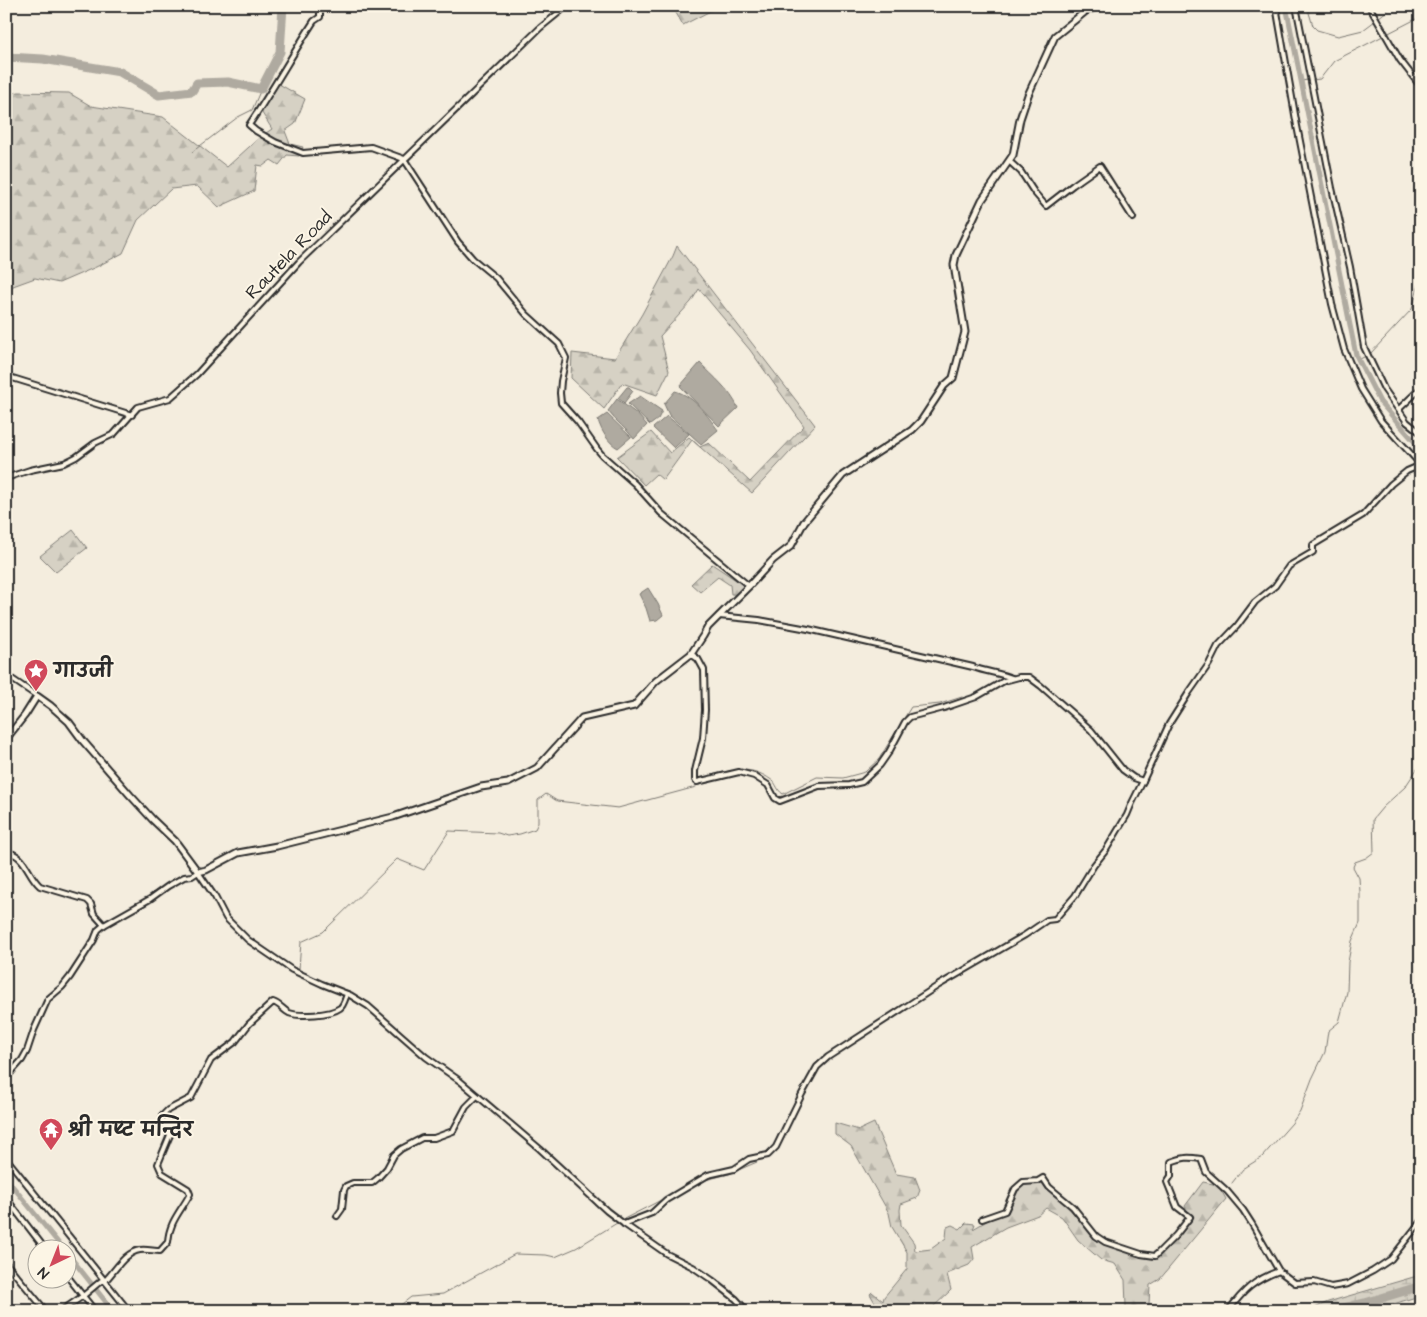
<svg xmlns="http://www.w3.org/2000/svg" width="1427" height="1317" viewBox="0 0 1427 1317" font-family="'Architects Daughter','Playpen Sans Deva',sans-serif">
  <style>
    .forest { fill: url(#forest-firs); stroke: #807e78 }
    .wetland { fill: url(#wetland-marsh); stroke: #807e78 }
    .water { fill: #afaaa0; stroke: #7a7771 }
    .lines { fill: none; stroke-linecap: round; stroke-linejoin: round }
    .stream { stroke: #7a7771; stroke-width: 1 }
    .canal { stroke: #afaaa0; stroke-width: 5 }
    .river { stroke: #afaaa0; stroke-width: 9 }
    .minor-casing { stroke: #2b2b2b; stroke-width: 8 }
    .tertiary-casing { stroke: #2b2b2b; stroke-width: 9 }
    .minor { stroke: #fcf5e5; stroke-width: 4 }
    .tertiary { stroke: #fcf5e5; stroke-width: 5 }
    .labels { text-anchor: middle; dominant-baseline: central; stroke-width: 4; stroke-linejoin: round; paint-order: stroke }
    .street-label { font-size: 19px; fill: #2b2b2b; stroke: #fcf5e5 }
    .poi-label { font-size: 19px; font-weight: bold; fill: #2b2b2b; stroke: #fcf5e5; text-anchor: start }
  </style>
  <defs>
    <pattern id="forest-firs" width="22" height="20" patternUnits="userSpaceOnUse" patternTransform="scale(1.25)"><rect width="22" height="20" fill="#d6d1c4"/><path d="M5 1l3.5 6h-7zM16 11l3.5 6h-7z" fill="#b8b4a9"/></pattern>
    <pattern id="wetland-marsh" width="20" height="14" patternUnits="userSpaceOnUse" patternTransform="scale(1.25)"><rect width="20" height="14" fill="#d6d1c4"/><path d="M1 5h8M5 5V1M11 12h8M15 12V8" fill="none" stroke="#b8b4a9"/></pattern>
  </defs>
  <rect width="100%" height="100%" fill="#f4edde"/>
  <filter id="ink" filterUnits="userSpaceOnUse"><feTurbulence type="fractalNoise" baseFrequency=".02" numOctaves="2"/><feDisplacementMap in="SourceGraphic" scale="10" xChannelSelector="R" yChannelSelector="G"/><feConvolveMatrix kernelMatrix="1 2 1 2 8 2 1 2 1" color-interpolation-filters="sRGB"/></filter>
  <g filter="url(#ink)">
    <g class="forest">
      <polygon points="672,6 720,6 683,25"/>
      <polygon points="279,84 305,99 295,124 285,131 290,144 303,147 299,156 287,155 279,165 271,160 263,166 257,165 254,191 219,207 197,186 171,189 138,220 123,253 96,267 59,283 35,278 13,286 6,298 6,94 19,92 69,93 91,106 163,117 227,167 260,137 272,129 262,113 269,98"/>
      <polygon points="677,246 815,425 752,493 692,440 663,480 656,474 644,485 617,457 651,432 670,453 689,437 700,447 709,443 750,482 804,426 750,350 699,289 691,302 660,336 669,371 657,395 622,383 604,409 571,378 572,353 615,358 642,314 673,256"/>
      <polygon points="73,530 87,548 56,572 40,556"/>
      <polygon points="712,564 745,586 746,595 731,594 730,585 718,577 700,592 691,584"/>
      <polygon points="835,1123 859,1130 874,1123 896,1174 915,1177 920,1190 917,1198 901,1204 900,1210 901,1225 914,1243 915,1251 931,1249 946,1238 947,1227 952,1225 960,1229 966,1223 975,1224 973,1229 1009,1208 1014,1194 1023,1183 1043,1180 1098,1240 1144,1256 1156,1258 1192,1220 1185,1206 1203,1182 1218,1185 1226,1199 1160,1279 1150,1285 1149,1304 1143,1311 1124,1311 1126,1306 1125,1280 1115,1264 1101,1260 1078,1240 1062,1217 1046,1208 1038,1215 1006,1227 972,1247 974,1259 969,1265 947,1274 951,1290 929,1311 875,1311 877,1306 870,1294 872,1292 883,1301 884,1297 907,1269 907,1252 892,1227 889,1213 851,1146 835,1134"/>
    </g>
    <polygon class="wetland" points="1421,1271 1421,1295 1416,1297 1371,1311 1308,1311 1328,1302 1417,1276"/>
    <g class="water">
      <path d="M700,363C713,376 731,391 738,408L719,426L680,386Z"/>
      <polygon points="627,387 629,387 633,391 624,403 618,398"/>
      <path d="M675,391C694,396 707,415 718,430L701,444L669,415L664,404Z"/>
      <polygon points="640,396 662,411 658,419 650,425 628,404"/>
      <path d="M617,399L637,414L647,425L634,439C627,429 616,422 608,411Z"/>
      <path d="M607,414L631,437L618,448C608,443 601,430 598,420Z"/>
      <polygon points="667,416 689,434 674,448 653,428"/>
      <polygon points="648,588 658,604 663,615 657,620 650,621 646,608 639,594"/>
    </g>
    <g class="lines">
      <g class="stream">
        <polyline points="1307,6 1313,26 1317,30 1338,36 1363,30 1375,21"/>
        <polyline points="1378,18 1393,6"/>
        <polyline points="1312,80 1320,79 1334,61 1418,18 1421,20"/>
        <polyline points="1301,81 1308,80"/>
        <polyline points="192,152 238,117 252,110 261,89"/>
        <polyline points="1370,354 1412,309 1421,277"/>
        <polyline points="1358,360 1366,356"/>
        <path d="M698,779C721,773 744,763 767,777C767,777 773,781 773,781C777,785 777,790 783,794L817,777L843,778L865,772L879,759L911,707L940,704L962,697"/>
        <polyline points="299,969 301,942 323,932 397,859 424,870 449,831 498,833 507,836 520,834 535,829 538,823 538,800 546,794 557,801 618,808 696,787"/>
        <polyline points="1232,1183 1243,1169 1262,1157 1292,1123 1300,1111 1312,1079 1325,1052 1328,1031 1339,1022 1347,992 1348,962 1352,941 1360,923 1360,892 1359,878 1353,867 1355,862 1366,858 1374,852 1373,819 1383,807 1405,787 1417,769 1421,766"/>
        <polyline points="671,1200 705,1180 729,1174 757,1162"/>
        <polyline points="624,1219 663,1199"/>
        <polyline points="393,1311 411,1297 443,1294 515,1254 546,1255 555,1257 576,1248 617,1223"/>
      </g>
      <g class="canal">
        <polyline points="1286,6 1356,355 1380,402 1421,449"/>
        <polyline points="6,1178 64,1250"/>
        <polyline points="68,1254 113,1311"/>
      </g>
      <g class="river">
        <polyline points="6,57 43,59 120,72 159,95 192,91 197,83 228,82 261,89 280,52 283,6"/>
        <polyline points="1331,1311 1365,1303 1421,1286"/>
      </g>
      <defs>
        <g id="minor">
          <path d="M320,6V17L314,21C292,55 272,91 249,125L256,131L275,142L303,153L371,147L404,159L458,242L473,259L496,278L526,314L559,344L566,358L561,381L560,393L561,403L578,422L597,449L602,455L635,484L661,513L749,586"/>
          <polyline points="1296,6 1332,188 1350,267 1364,347 1384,389 1407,422 1421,433"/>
          <polyline points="1369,6 1400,60 1421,87"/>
          <polyline points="1009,161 1021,172 1034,192 1046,206 1073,185 1100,166 1133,218"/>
          <polyline points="6,376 132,415"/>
          <polyline points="1399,409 1421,388"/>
          <polyline points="6,478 30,470 64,463 76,457 95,443 114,434 138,407 170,398 197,374 299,262 540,28 567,6"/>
          <path d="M719,616L759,620L808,629L973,667C986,672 1000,673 1012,678"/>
          <polyline points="691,654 698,659 704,670 705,710 703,738 695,771 695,780 697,782 739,772 754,776 768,785 775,798 780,801 819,786 849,785 862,782 880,765 889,752 905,722 910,717 944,708 976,697 1004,681 1019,677 1029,677 1041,686 1091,730 1123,770 1134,778 1143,781 1169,724 1188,694 1209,664 1218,646 1237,626 1255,602 1275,586 1289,566 1313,552 1313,545 1363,515 1391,484 1407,471 1421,465 1381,421 1361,389 1344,349 1332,304 1297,126 1276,6"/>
          <polyline points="6,675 37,696"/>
          <path d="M6,852C26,854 27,875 40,886L87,900L91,904L94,914L104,925"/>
          <polyline points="6,1078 22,1060 27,1051 34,1030 48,999 62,987 70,977 94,940 98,930 104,925 150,899 168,886 184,877 192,876 198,872 215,897 226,918 248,940 292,970 322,984 350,995 368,1006 426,1057 460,1081 540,1149 607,1211 624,1224 667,1254 693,1267 712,1280 736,1299 747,1311"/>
          <polyline points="6,1158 129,1311"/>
          <polyline points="6,1198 46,1250"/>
          <polyline points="337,1216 342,1209 344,1190 346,1186 353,1183 372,1183 378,1178 387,1168 394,1155 401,1149 422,1138 434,1138 453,1131 466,1107 477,1096"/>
          <path d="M982,1219L1005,1211L1015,1189L1023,1182L1038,1181L1043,1178L1049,1187L1073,1207L1096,1236L1105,1242L1141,1254L1155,1256L1176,1235L1190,1217L1177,1207L1167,1182L1171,1176V1162C1184,1157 1188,1157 1201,1159L1206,1172L1227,1191L1243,1210L1252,1224L1279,1271"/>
          <polyline points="624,1224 652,1213 666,1200 708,1175 734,1169 749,1159 768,1155 776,1147 802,1094 817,1067 828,1057 939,985 1025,935 1047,920 1055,919 1075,896 1094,865 1106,850 1127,815 1132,803 1143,781"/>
          <polyline points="6,1263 46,1311"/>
          <polyline points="68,1277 95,1311"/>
          <path d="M61,1311L83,1296L101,1281H105C115,1271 125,1252 140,1250C146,1249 154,1251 160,1251L168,1242C169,1222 181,1211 190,1194L188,1189L162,1173L158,1164L170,1135L162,1123V1116L168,1110L191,1098L211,1060L235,1042L249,1024L273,1002C280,1004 283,1010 289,1013C300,1017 330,1015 340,1008C344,1005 345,999 347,994"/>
          <path d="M1228,1311C1244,1290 1254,1280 1279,1271L1295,1283L1314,1282L1331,1287L1348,1284L1373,1271L1391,1259L1421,1221"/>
        </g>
        <polyline id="tertiary" points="6,739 25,715 37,696 51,706 69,722 83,741 130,795 153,820 175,841 198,872 206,870 238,853 277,846 393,817 481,787 508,783 537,768 582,718 634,706 656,681 691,654 703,636 708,627 749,586 773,560 791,546 804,522 843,475 912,430 921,421 944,386 953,378 965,332 954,265 956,255 982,200 1013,155 1020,119 1028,95 1055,36 1086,11 1099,6"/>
      </defs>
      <use href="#minor" class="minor-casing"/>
      <use href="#tertiary" class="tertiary-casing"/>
      <use href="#minor" class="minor"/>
      <use href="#tertiary" class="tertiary"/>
    </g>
  </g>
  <defs>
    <symbol id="sight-pin" viewBox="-11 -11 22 30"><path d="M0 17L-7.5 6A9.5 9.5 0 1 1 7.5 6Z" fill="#d1495b" stroke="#fcf5e5"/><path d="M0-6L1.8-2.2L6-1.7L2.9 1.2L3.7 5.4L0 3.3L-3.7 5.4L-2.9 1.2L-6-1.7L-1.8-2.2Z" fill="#fff"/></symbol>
    <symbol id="temple-pin" viewBox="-11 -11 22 30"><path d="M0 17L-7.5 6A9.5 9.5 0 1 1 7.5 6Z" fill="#d1495b" stroke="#fcf5e5"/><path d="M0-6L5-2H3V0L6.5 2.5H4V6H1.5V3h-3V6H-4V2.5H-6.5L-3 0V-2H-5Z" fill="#fff"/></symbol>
  </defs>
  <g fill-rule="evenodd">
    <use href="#sight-pin" x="22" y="657" width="28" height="38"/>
    <use href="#temple-pin" x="37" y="1116" width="28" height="38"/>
  </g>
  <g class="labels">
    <g class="street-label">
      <text transform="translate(289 255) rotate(-46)">Rautela Road</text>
    </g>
    <g class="poi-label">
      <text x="54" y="671">गाउजी</text>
      <text x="68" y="1130">श्री मष्ट मन्दिर</text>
    </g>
  </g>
  <rect width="1427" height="1317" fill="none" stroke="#fcf5e5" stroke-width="25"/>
  <rect x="12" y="12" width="1402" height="1292" fill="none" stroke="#2b2b2b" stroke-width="2" filter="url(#ink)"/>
  <g transform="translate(52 1264) rotate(223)"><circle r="24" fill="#fcf5e5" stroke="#a8a49b"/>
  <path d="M0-4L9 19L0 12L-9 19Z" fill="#d1495b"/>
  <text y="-8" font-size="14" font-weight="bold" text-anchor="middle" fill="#2b2b2b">N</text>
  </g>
</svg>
